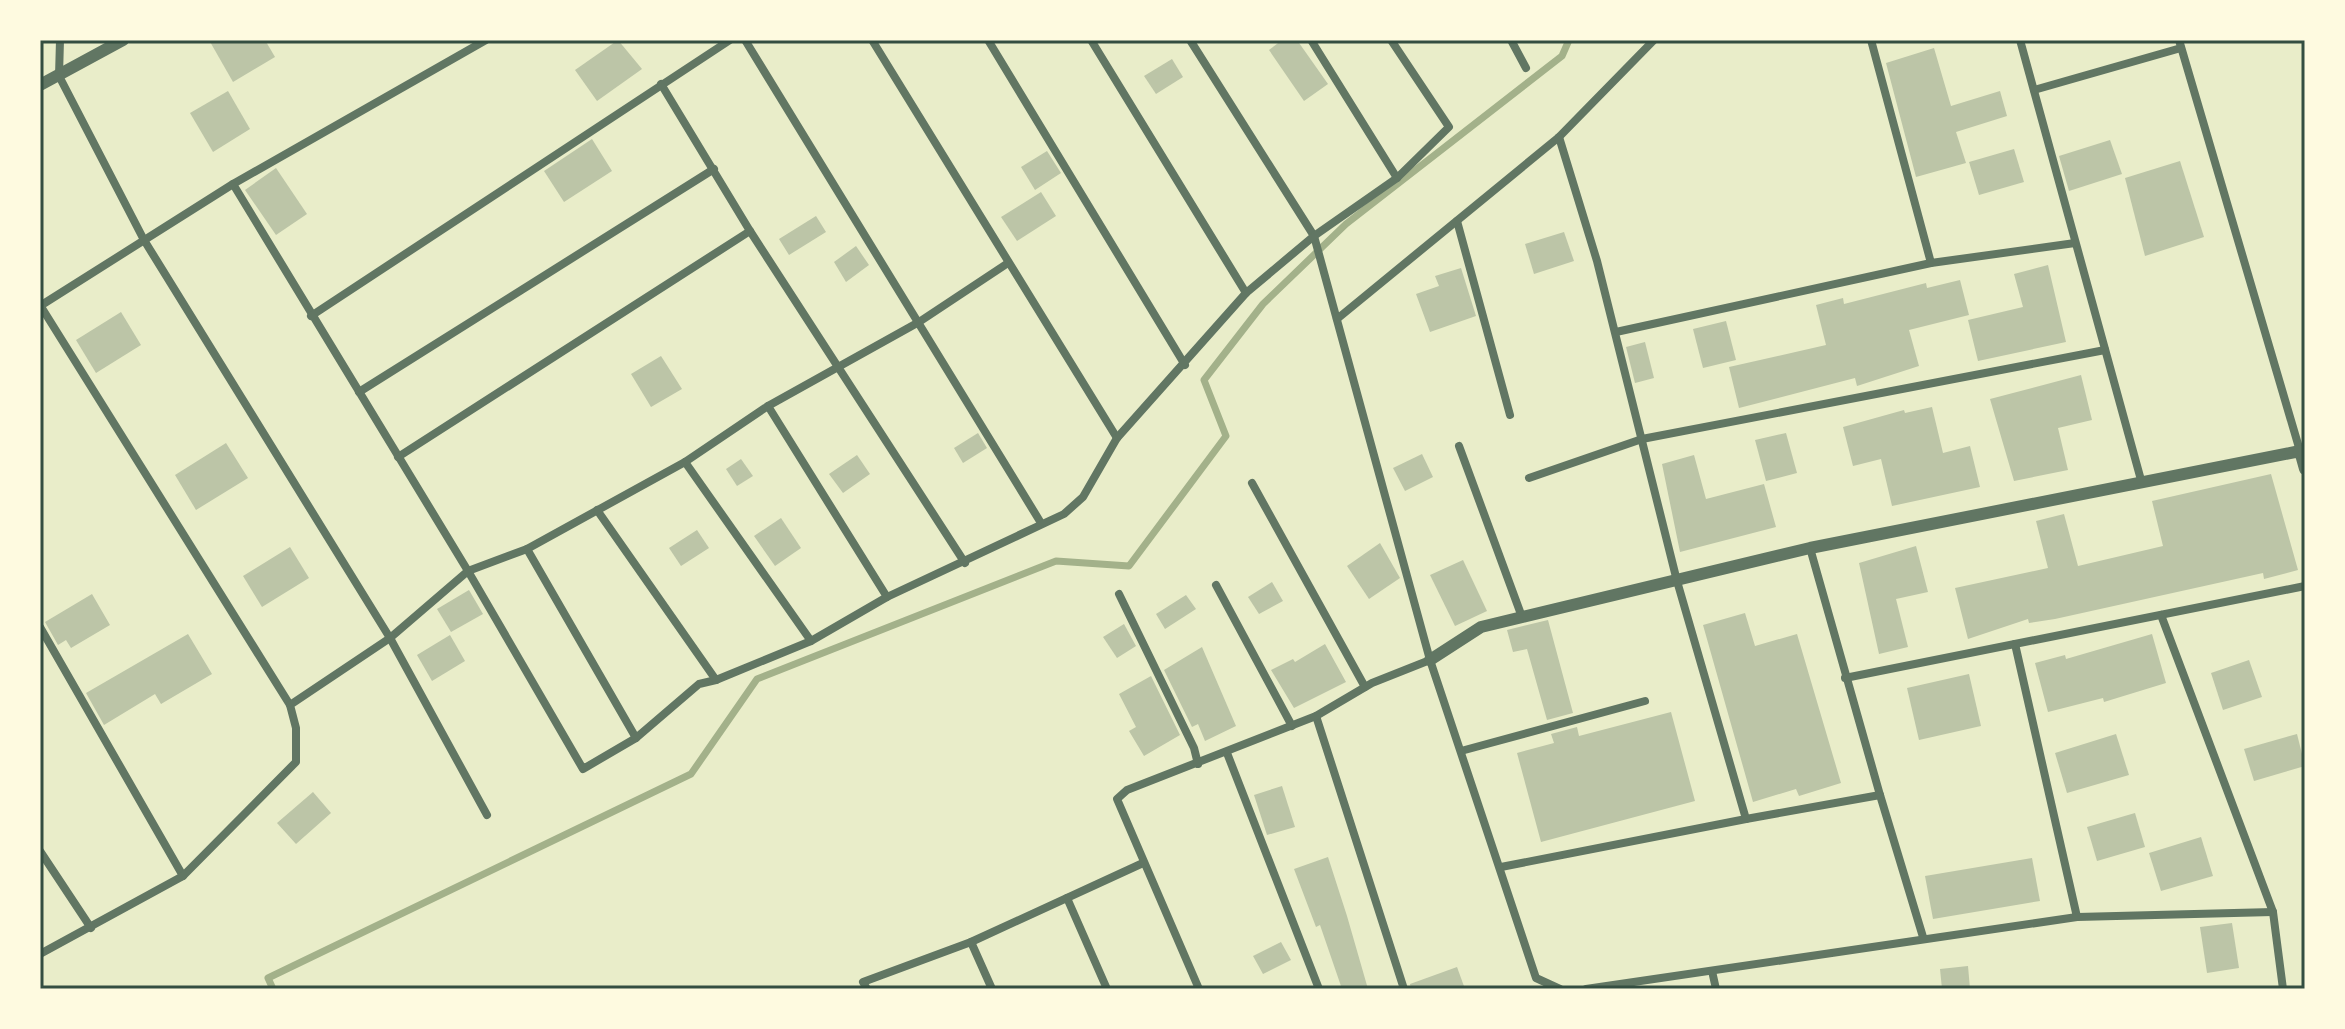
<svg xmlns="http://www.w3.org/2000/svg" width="2345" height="1029" viewBox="0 0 2345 1029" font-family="Overpass,sans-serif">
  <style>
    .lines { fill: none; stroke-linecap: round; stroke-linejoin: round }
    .stream { stroke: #a3b18a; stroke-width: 7 }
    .building { fill: #bcc5a7 }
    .minor { stroke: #617663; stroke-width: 8 }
    .tertiary { stroke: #617663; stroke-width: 12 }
    .neatline { fill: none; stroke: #344e41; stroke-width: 3 }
  </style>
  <rect width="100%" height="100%" fill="#e9edc9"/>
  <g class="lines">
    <polyline class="stream" points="273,989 268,978 691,774 757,679 1056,561 1129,566 1226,436 1204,380 1263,304 1346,224 1562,56 1569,40"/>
  </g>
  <g class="building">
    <polygon points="209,40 265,40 275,57 233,82"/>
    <polygon points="618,40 642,69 597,101 575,70"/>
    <polygon points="1282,40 1297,40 1328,84 1304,101 1269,50"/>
    <polygon points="1934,48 1951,106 2000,91 2007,116 1956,132 1966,163 1916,177 1886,63"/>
    <polygon points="1172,59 1183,77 1156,94 1144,76"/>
    <polygon points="228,91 250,129 213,152 190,113"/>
    <polygon points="592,139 612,171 564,202 544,171"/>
    <polygon points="2110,140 2122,174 2069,191 2059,156"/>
    <polygon points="2014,149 2024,182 1979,195 1969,162"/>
    <polygon points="1047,151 1061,173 1035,190 1021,167"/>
    <polygon points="2180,161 2204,237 2145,256 2125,178"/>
    <polygon points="276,168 307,214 276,235 245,190"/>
    <polygon points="1041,192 1056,216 1017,241 1001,217"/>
    <polygon points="816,216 826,232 789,255 779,239"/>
    <polygon points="1564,232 1574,261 1534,274 1525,244"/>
    <polygon points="856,246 869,265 846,282 834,262"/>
    <polygon points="2048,265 2066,342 1978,361 1968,320 2023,307 2014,274"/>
    <polygon points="1461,268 1476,316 1430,332 1416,294 1439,286 1435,276"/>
    <polygon points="1960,280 1969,315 1909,330 1919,366 1857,386 1855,378 1739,408 1729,367 1826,345 1816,305 1843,298 1844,304 1926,283 1927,288"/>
    <polygon points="121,312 141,345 96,373 76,340"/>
    <polygon points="1726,321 1736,360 1703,368 1693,329"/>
    <polygon points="1645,342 1654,378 1635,383 1626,347"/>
    <polygon points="661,356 682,389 651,407 631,374"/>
    <polygon points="2081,375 2092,420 2058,428 2068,470 2014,481 1990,399"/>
    <polygon points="1932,407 1943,453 1970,446 1980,487 1892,506 1881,459 1853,466 1843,427 1904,410 1905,413"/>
    <polygon points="978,433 987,448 963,463 954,448"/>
    <polygon points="1786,433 1797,473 1766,481 1755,440"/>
    <polygon points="226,443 248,478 196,510 175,475"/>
    <polygon points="1422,454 1433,477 1405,491 1393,468"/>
    <polygon points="857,455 870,474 843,493 829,474"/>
    <polygon points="1694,455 1706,499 1764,484 1776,527 1680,552 1662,464"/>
    <polygon points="741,459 753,476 737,486 726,469"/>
    <polygon points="2271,474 2298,570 2264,579 2263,573 2055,619 2029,623 2028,619 1968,639 1955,588 2048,568 2036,521 2064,514 2078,566 2163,546 2152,501"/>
    <polygon points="781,518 801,548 775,566 754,536"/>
    <polygon points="697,530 709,548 681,566 669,548"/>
    <polygon points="1380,543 1400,578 1369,599 1347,566"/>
    <polygon points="1916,546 1928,592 1896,599 1908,647 1879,654 1859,563"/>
    <polygon points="290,547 309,578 262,607 243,576"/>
    <polygon points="1463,560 1487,611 1455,626 1430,575"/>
    <polygon points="1272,582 1283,601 1259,614 1248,597"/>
    <polygon points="469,590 483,614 451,632 437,609"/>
    <polygon points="92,594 110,625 71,648 66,640 58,645 45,622"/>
    <polygon points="1186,595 1196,609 1165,629 1156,614"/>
    <polygon points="1745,613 1755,646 1797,634 1841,783 1799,796 1796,789 1753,802 1703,625"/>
    <polygon points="1548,620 1573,713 1547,720 1527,649 1513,652 1507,630"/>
    <polygon points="1124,624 1136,646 1117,658 1103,637"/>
    <polygon points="188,634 212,674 161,704 155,694 104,725 86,693"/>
    <polygon points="2152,634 2166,683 2104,702 2103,698 2048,712 2035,663 2065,655 2066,659"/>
    <polygon points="450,635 465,661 432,681 417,655"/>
    <polygon points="1325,644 1346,682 1294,708 1271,670 1293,659 1295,662"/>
    <polygon points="1202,647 1236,726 1205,741 1198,724 1192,727 1164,670"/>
    <polygon points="2249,660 2262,697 2223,710 2211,673"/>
    <polygon points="1969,674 1981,726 1919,740 1907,688"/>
    <polygon points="1151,676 1180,735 1144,756 1129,731 1136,727 1119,694"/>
    <polygon points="1671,712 1695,801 1541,842 1517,753 1554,743 1551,734 1577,727 1579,736"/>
    <polygon points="2116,734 2129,775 2067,793 2055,753"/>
    <polygon points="2297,734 2305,766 2254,781 2244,749"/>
    <polygon points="1282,786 1295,827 1267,835 1254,795"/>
    <polygon points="313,792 331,813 296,844 277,823"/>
    <polygon points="2135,813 2145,847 2097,861 2087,827"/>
    <polygon points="2201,837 2213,876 2161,891 2149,853"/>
    <polygon points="1328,857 1347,916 1368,989 1342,989 1320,925 1316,927 1294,869"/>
    <polygon points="2032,858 2040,901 1933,919 1925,876"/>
    <polygon points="2232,923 2239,968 2207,973 2200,927"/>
    <polygon points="1281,942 1291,960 1263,974 1253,956"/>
    <polygon points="1968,966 1970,989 1942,989 1940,969"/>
    <polygon points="1457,967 1465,989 1411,989 1410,984"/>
  </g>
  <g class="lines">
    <g class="minor">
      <polyline points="60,40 59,76 144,240 390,638 487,815"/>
      <polyline points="745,40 1041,523"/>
      <polyline points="872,40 1117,438"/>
      <polyline points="988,40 1185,365"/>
      <polyline points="1091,40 1246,293"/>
      <polyline points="1190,40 1314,236 1430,660"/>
      <polyline points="1311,40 1397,178"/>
      <polyline points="1511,40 1526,68"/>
      <polyline points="1871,40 1931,263"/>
      <polyline points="2020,40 2141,480"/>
      <polyline points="2179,40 2300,451"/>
      <polyline points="661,84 750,231 965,563"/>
      <polyline points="2034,90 2181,48"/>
      <polyline points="233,184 468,571 583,769 636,738 699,684 716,680"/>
      <polyline points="1457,221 1510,415"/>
      <polyline points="40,305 290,705"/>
      <polyline points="40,306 233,184 486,40"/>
      <polyline points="311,316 730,40"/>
      <polyline points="1337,319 1559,137 1654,40"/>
      <polyline points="1616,332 1931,263 2075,243"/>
      <polyline points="359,392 714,169"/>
      <polyline points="768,406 887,597"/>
      <polyline points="1459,446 1522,617"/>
      <polyline points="398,457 750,231"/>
      <polyline points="685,462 811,641"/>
      <polyline points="1529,478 1642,439 2105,350"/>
      <polyline points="1252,483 1365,687"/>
      <polyline points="597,510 716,680 811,641 887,597 1064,514 1083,497 1117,438 1246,293 1314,236 1397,178 1449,127 1391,40"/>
      <polyline points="1810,548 1880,795"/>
      <polyline points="527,549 636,738"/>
      <polyline points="1216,585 1292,726"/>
      <polyline points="1119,594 1194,748 1198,764"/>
      <polyline points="2161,615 2273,912 2283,989"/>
      <polyline points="40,627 183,876"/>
      <polyline points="2015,644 2077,917"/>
      <polyline points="1845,678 2305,586"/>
      <polyline points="1316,716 1404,989"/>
      <polyline points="1461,751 1645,701"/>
      <polyline points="1227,753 1319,989"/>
      <polyline points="1746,819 1880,795 1923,937"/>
      <polyline points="40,851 91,928"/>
      <polyline points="1501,867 1746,819 1677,581 1597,261 1559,137"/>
      <polyline points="1067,898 1107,989"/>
      <polyline points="971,942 992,989"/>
      <polyline points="40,954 183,876 296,762 296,728 290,705 390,638 468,571 527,549 685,462 768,406 919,322 1008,263"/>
      <polyline points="1712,971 1716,989"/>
      <polyline points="867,989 863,982 971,942 1143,863"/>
      <polyline points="1199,989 1117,799 1127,790 1316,716 1372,683 1430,660 1536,978 1560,989"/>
      <polyline points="1586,989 2077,917 2273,912"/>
    </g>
    <g class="tertiary">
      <polyline points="40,85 123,40"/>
      <polyline points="1430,660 1481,627 1810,548 2300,451 2305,469"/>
    </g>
  </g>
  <rect width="2345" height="1029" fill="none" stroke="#fefae0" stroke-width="84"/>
  <rect x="42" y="42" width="2261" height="945" class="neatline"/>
</svg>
